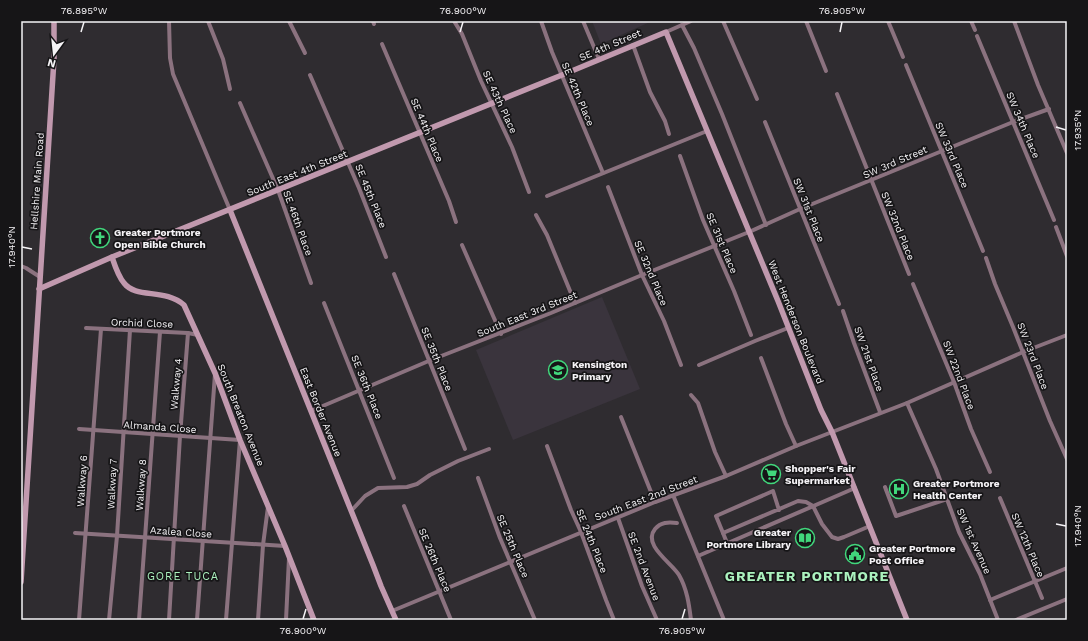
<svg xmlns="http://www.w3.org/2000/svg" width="1088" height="641" viewBox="0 0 1088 641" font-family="'Work Sans',sans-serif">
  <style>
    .built { fill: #3a343d }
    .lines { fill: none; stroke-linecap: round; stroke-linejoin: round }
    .street { stroke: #8b727f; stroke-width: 4 }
    .secondary { stroke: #c199ae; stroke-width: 5.5 }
    .ticks { fill: none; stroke: #f5f3f6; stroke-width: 1.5 }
    .labels { text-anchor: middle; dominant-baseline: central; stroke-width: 3.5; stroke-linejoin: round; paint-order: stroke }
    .street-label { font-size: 10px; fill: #f5f3f6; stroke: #161517 }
    .poi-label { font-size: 10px; font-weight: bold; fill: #f5f3f6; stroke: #161517; text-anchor: start }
    .neighbourhood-label { font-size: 11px; letter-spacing: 1px; fill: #abf2be; stroke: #161517 }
    .district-label { font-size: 14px; font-weight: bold; letter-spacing: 1px; fill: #abf2be; stroke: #161517 }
    .neatline { fill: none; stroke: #f5f3f6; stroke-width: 1.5 }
    .ticks-label { font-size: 10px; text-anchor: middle; fill: #f5f3f6 }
  </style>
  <rect width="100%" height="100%" fill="#2f2c30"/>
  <g class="built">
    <polygon points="592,21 652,21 601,44"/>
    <polygon points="602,297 640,389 513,440 476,350"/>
  </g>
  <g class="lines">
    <g class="street">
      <polyline points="169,21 170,58 173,74 230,210"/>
      <polyline points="208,21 223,59 230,89"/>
      <polyline points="289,21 305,53"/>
      <polyline points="373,21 374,24"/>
      <polyline points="454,21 462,34 481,81 512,147 529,192"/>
      <polyline points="541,21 552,52 603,173"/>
      <polyline points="583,21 599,59"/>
      <polyline points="723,21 757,99"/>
      <polyline points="806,21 826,71"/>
      <polyline points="888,21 903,57"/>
      <polyline points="971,21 975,30"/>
      <polyline points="1014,21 1038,85 1067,153"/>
      <polyline points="682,25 694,48 722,114 766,225"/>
      <polyline points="666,32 691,21"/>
      <polyline points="977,36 1054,220"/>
      <polyline points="382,44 449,201 456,222"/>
      <polyline points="633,45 650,92 665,121 669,134"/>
      <polyline points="906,65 983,251"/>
      <polyline points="310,75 359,188 386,257"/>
      <polyline points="837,94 909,274"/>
      <polyline points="240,103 278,190 311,283"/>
      <polyline points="765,122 839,304"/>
      <polyline points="680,156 703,220 734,291 751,335"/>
      <polyline points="608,187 642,275 664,321 681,365"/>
      <polyline points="547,196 707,131"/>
      <polyline points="536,215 547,235 575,303"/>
      <polyline points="1056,227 1067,256"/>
      <polyline points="462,245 501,334"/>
      <polyline points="986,258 995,284 1013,327 1050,421 1067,459"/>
      <polyline points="21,266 26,268 40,277"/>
      <polyline points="394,274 465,449"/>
      <polyline points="913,284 954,382 971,429 990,472"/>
      <polyline points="324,303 394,478"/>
      <polyline points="843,311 854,343 880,412"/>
      <polyline points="86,328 188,333 198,335"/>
      <polyline points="761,358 786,424 796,446"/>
      <polyline points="699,365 755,341 788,328"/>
      <polyline points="691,395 698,403 715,452 726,476"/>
      <polyline points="907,403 936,469 959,532 980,574 998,620"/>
      <polyline points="311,411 431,360 551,313 642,275 749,232 800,209 1013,122 1049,109"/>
      <polyline points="621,417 655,502"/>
      <polyline points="79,429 240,440 226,620"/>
      <polyline points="547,446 571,510 581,532 606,600 614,620"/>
      <polyline points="478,478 500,538 535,620"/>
      <polyline points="885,487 896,516 947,499"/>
      <polyline points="673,495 724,620"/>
      <polyline points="1000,498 1042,598"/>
      <polyline points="404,506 451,620"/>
      <polyline points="779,510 773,491 716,516 723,533 798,501 806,502 813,506 822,524 832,537 838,539 844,537 870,526"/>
      <polyline points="351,511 365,496 378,488 407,487 417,484 430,475 458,461 489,449"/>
      <polyline points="618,518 642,586 657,620"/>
      <path d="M677,523C668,522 661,522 655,529C642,545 672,563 679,575C687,589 689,604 691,620"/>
      <polyline points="75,533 285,546"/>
      <polyline points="723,533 727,543"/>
      <polyline points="698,556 855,488"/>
      <polyline points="990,600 1067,568"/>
      <polyline points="392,611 655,502 726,476 796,446 907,403 1023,352 1067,335"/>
      <polyline points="79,620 101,329"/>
      <polyline points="109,620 117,536 130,330"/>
      <polyline points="139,620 160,332"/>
      <polyline points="169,620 180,436 188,333"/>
      <polyline points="197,620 215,374"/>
      <polyline points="258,620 263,545 268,507"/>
      <polyline points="286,620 289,558"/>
      <polyline points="1016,620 1067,599"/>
    </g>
    <g class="secondary">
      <polyline points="230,210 373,565 381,586 396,620"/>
      <path d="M112,257C115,266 118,276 124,283C136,299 165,288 184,305L215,373L240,440L285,546L314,620"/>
      <polyline points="39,289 112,257 562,75 666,32 778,301 821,410 832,432 907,620"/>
      <polyline points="21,582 54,59 54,21"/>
    </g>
  </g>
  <path class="ticks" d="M81,32L84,22M460,32L463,22M840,32L842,22M1056,127L1066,130M22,247L32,249M1056,524L1066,526M303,619L306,609M682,619L685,609"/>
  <defs>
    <symbol id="church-ring" viewBox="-11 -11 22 22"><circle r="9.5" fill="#161517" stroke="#41d77c" stroke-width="1.5"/><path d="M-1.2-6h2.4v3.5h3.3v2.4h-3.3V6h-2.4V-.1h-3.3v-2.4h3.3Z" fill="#41d77c"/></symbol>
    <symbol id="school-ring" viewBox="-11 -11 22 22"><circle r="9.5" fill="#161517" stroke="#41d77c" stroke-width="1.5"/><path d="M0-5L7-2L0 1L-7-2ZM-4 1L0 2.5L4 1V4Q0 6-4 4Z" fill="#41d77c"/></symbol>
    <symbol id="supermarket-ring" viewBox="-11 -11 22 22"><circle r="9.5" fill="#161517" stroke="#41d77c" stroke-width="1.5"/><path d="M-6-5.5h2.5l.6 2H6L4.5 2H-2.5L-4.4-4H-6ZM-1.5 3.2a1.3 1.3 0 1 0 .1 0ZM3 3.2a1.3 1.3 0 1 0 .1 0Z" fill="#41d77c"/></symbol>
    <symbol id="hospital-ring" viewBox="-11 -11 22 22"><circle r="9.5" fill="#161517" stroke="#41d77c" stroke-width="1.5"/><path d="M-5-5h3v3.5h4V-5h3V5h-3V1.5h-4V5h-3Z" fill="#41d77c"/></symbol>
    <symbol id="library-ring" viewBox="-11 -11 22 22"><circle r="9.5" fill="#161517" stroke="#41d77c" stroke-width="1.5"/><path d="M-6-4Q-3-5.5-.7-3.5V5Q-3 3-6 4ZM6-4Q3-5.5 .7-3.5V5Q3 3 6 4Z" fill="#41d77c"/></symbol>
    <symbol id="civic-ring" viewBox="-11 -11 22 22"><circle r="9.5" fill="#161517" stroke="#41d77c" stroke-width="1.5"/><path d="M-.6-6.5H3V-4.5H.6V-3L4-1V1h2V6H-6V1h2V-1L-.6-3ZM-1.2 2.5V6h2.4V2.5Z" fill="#41d77c"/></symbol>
  </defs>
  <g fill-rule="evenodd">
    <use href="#church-ring" x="89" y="227" width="22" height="22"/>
    <use href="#school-ring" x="547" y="359" width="22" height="22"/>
    <use href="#supermarket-ring" x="760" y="463" width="22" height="22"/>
    <use href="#hospital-ring" x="888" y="478" width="22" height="22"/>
    <use href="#library-ring" x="794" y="527" width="22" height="22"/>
    <use href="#civic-ring" x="844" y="543" width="22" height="22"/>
  </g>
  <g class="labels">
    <g class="street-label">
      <text transform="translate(610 45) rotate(-23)">SE 4th Street</text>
      <text transform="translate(578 94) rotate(67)">SE 42th Place</text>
      <text transform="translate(500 102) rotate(65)">SE 43th Place</text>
      <text transform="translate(1023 125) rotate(67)">SW 34th Place</text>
      <text transform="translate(427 130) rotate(67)">SE 44th Place</text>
      <text transform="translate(952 155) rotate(67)">SW 33rd Place</text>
      <text transform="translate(895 162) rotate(-23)">SW 3rd Street</text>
      <text transform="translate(297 173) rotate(-22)">South East 4th Street</text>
      <text transform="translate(37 181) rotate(-86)">Hellshire Main Road</text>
      <text transform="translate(371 196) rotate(68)">SE 45th Place</text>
      <text transform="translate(809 210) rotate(68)">SW 31st Place</text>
      <text transform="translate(298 223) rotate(70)">SE 46th Place</text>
      <text transform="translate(898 226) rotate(68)">SW 32nd Place</text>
      <text transform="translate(722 243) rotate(67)">SE 31st Place</text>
      <text transform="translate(651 273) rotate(67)">SE 32nd Place</text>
      <text transform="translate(527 314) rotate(-22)">South East 3rd Street</text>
      <text transform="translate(796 322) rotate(68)">West Henderson Boulevard</text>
      <text transform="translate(142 323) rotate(2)">Orchid Close</text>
      <text transform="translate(1033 356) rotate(69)">SW 23rd Place</text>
      <text transform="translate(437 359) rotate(68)">SE 35th Place</text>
      <text transform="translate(869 359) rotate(70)">SW 21st Place</text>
      <text transform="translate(959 375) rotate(69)">SW 22nd Place</text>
      <text transform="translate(176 384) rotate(-85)">Walkway 4</text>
      <text transform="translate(367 387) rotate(68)">SE 36th Place</text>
      <text transform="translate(321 412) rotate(68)">East Border Avenue</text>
      <text transform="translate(241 415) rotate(68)">South Breaton Avenue</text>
      <text transform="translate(160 427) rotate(4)">Almanda Close</text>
      <text transform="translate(82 481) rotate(-86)">Walkway 6</text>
      <text transform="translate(112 484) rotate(-87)">Walkway 7</text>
      <text transform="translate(141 485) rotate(-86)">Walkway 8</text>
      <text transform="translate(646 498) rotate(-21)">South East 2nd Street</text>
      <text transform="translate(181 532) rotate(4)">Azalea Close</text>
      <text transform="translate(592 541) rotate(68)">SE 24th Place</text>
      <text transform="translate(974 541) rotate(66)">SW 1st Avenue</text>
      <text transform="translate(1028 545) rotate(67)">SW 12th Place</text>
      <text transform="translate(513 546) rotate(67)">SE 25th Place</text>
      <text transform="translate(435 560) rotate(67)">SE 26th Place</text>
      <text transform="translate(644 566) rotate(69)">SE 2nd Avenue</text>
    </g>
    <g class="poi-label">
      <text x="114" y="232">Greater Portmore<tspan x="114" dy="12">Open Bible Church</tspan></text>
      <text x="572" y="364">Kensington<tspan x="572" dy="12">Primary</tspan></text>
      <text x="785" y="468">Shopper's Fair<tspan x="785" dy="12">Supermarket</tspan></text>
      <text x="913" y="483">Greater Portmore<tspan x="913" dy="12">Health Center</tspan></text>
      <text x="791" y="532" text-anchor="end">Greater<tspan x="791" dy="12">Portmore Library</tspan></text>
      <text x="869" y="548">Greater Portmore<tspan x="869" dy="12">Post Office</tspan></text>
    </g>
    <g class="neighbourhood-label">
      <text x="183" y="576">GORE TUCA</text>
    </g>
    <g class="district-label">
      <text x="807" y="576">GREATER PORTMORE</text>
    </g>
  </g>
  <rect width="1088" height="641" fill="none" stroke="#161517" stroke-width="44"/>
  <g transform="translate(54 54) rotate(195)" stroke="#161517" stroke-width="3" paint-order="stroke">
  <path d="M0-3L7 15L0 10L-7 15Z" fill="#f5f3f6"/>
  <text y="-6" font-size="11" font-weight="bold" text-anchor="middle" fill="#f5f3f6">N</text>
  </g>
  <rect x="22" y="22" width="1044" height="597" class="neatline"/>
  <g class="ticks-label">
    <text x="84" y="14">76.895°W</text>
    <text x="463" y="14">76.900°W</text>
    <text x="842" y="14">76.905°W</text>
    <text transform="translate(1077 130) rotate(-90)" y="4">17.935°N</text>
    <text transform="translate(11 247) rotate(-90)" y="4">17.940°N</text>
    <text transform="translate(1077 526) rotate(-90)" y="4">17.940°N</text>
    <text x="303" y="634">76.900°W</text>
    <text x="682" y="634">76.905°W</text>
  </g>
</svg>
